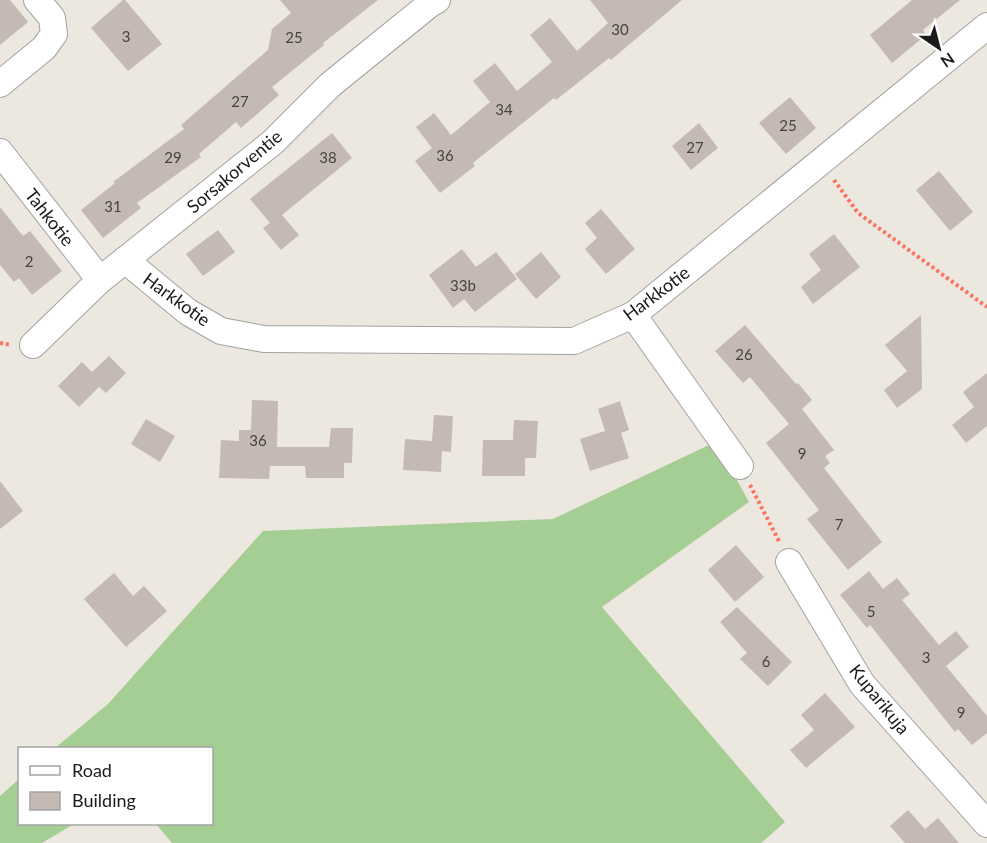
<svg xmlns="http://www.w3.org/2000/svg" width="987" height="843" viewBox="0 0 987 843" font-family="Lato,sans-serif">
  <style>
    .forest { fill: #a4ce93 }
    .building { fill: #c4bab3 }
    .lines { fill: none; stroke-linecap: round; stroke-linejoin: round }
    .minor-casing { stroke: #a2a2a2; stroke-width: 28 }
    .path { stroke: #fd7060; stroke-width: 4; stroke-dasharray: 3 3; stroke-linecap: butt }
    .minor { stroke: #fff; stroke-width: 26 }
    .labels { text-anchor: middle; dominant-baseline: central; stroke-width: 4.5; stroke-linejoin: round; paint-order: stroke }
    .number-label { font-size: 15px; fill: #454341 }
    .street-label { font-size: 18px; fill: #1b1b1b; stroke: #fff }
  </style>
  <rect width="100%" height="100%" fill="#ede8df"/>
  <g class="forest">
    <polygon points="711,444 732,471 749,502 602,607 785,822 761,843 172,843 156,824 212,824 212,748 55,748 108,704 263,531 553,519"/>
    <polygon points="19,779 20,824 74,824 42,843 0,843 0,796"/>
  </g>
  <g class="building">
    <polygon points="0,0 10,0 28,22 0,45"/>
    <polygon points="123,0 125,0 162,44 128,71 91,28"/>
    <polygon points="280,0 378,0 323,43 324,45 272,87 279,95 241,128 236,122 199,154 201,157 137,203 141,208 103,238 81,210 115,183 113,182 184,129 181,125 268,50 272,29 291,13"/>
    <polygon points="590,0 682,0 611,60 609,58 556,100 554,98 473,163 475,166 440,193 415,161 432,148 416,127 434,113 451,135 490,102 473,81 495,63 517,91 552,62 530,35 550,18 577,51 608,23"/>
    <polygon points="912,0 960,0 923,30 926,35 892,63 870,35"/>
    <polygon points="790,97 816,128 786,154 759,123"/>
    <polygon points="699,123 718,148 691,170 672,146"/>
    <polygon points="332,133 352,158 282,215 299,235 281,250 263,228 270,223 250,199"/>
    <polygon points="939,171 973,212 950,231 916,190"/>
    <polygon points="0,207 23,236 30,231 62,271 32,295 19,278 14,282 0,265"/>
    <polygon points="601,209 635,249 606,274 585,249 597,238 585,223"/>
    <polygon points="218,230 235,252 203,276 186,254"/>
    <polygon points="834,234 860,267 813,304 801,287 821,270 809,254"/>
    <polygon points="462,249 476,267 496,252 517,279 475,312 464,299 453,308 429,275"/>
    <polygon points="541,252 561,277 536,299 515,274"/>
    <polygon points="921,315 922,389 897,408 884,390 907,371 885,345"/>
    <polygon points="745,325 796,384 798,383 812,400 802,409 834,450 825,456 830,463 824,468 882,542 848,570 807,519 819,510 766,443 789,424 750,377 743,383 715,351"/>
    <polygon points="109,356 126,373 106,393 99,387 79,407 58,386 82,362 92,372"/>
    <polygon points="987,373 987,426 966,443 952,425 974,407 963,392"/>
    <polygon points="252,400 278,401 277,447 329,447 331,428 353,428 352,463 344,463 344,478 306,478 305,466 270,466 269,479 219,478 221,440 239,441 239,430 251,430"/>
    <polygon points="620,401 629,430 621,433 629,458 590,471 580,439 605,431 598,409"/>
    <polygon points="434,415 453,416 451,452 442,451 441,472 403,470 405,439 432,441"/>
    <polygon points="146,419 175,436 160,462 131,444"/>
    <polygon points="514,420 538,421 536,458 525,458 525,476 482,476 483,440 513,440"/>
    <polygon points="0,481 23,511 0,529"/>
    <polygon points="736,545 764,577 735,602 708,570"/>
    <polygon points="869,571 883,589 897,578 910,594 902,600 939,645 956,631 969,647 946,666 987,716 987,733 972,745 958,729 955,732 870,625 867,628 840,595"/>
    <polygon points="114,573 133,596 144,586 167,611 126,647 84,599"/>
    <polygon points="737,607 792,662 768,686 740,659 747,653 720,622"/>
    <polygon points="825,693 855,727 806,768 790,750 814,730 801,715"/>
    <polygon points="908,810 925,829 938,818 959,843 905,843 890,826"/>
  </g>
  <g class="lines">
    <defs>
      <g id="minor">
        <polyline points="0,84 44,48 54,34 52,18 37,0"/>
        <polyline points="0,152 100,280"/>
        <polyline points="125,260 188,312 221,331 264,339 574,341 633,315 987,26"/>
        <polyline points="633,315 740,466"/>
        <polyline points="33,345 100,280 273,142 330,85 430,4 437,0"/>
        <polyline points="789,562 862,684 987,824"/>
      </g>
    </defs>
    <use href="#minor" class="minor-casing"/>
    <g class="path">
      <polyline points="834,180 858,213 987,307"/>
      <polyline points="0,343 11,345"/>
      <polyline points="750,485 780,543"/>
    </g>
    <use href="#minor" class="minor"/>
  </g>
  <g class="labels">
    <g class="number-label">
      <text x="620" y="29">30</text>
      <text x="126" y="36">3</text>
      <text x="294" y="37">25</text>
      <text x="240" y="101">27</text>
      <text x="504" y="109">34</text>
      <text x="788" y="125">25</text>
      <text x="695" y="147">27</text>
      <text x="445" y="155">36</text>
      <text x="173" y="157">29</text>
      <text x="328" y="157">38</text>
      <text x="113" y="206">31</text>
      <text x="29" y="261">2</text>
      <text x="463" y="285">33b</text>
      <text x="744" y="354">26</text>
      <text x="258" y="440">36</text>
      <text x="802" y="453">9</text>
      <text x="839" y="524">7</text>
      <text x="871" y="611">5</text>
      <text x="926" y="657">3</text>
      <text x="766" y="661">6</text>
      <text x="961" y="712">9</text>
    </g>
    <g class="street-label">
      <text transform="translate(234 171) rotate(-40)">Sorsakorventie</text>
      <text transform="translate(50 217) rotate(52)">Tahkotie</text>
      <text transform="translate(656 293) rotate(-37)">Harkkotie</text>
      <text transform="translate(177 299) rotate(36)">Harkkotie</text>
      <text transform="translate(880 699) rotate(51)">Kuparikuja</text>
    </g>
  </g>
  <rect x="18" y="747" width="195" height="78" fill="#ffffff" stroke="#a4a4a4" stroke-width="1.5"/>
  <rect x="30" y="766" width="30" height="9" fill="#ffffff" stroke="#a4a4a4" stroke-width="1.5"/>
  <text x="72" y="777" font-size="18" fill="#1b1b1b">Road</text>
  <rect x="30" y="792" width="30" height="18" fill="#c4bab3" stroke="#a4a4a4" stroke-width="1.5"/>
  <text x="72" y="807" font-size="18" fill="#1b1b1b">Building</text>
  <g transform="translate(939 48) rotate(145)" stroke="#ffffff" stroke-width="4.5" paint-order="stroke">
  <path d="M0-4.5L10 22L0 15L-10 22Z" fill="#1b1b1b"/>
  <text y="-9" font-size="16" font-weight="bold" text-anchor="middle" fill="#1b1b1b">N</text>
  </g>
</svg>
